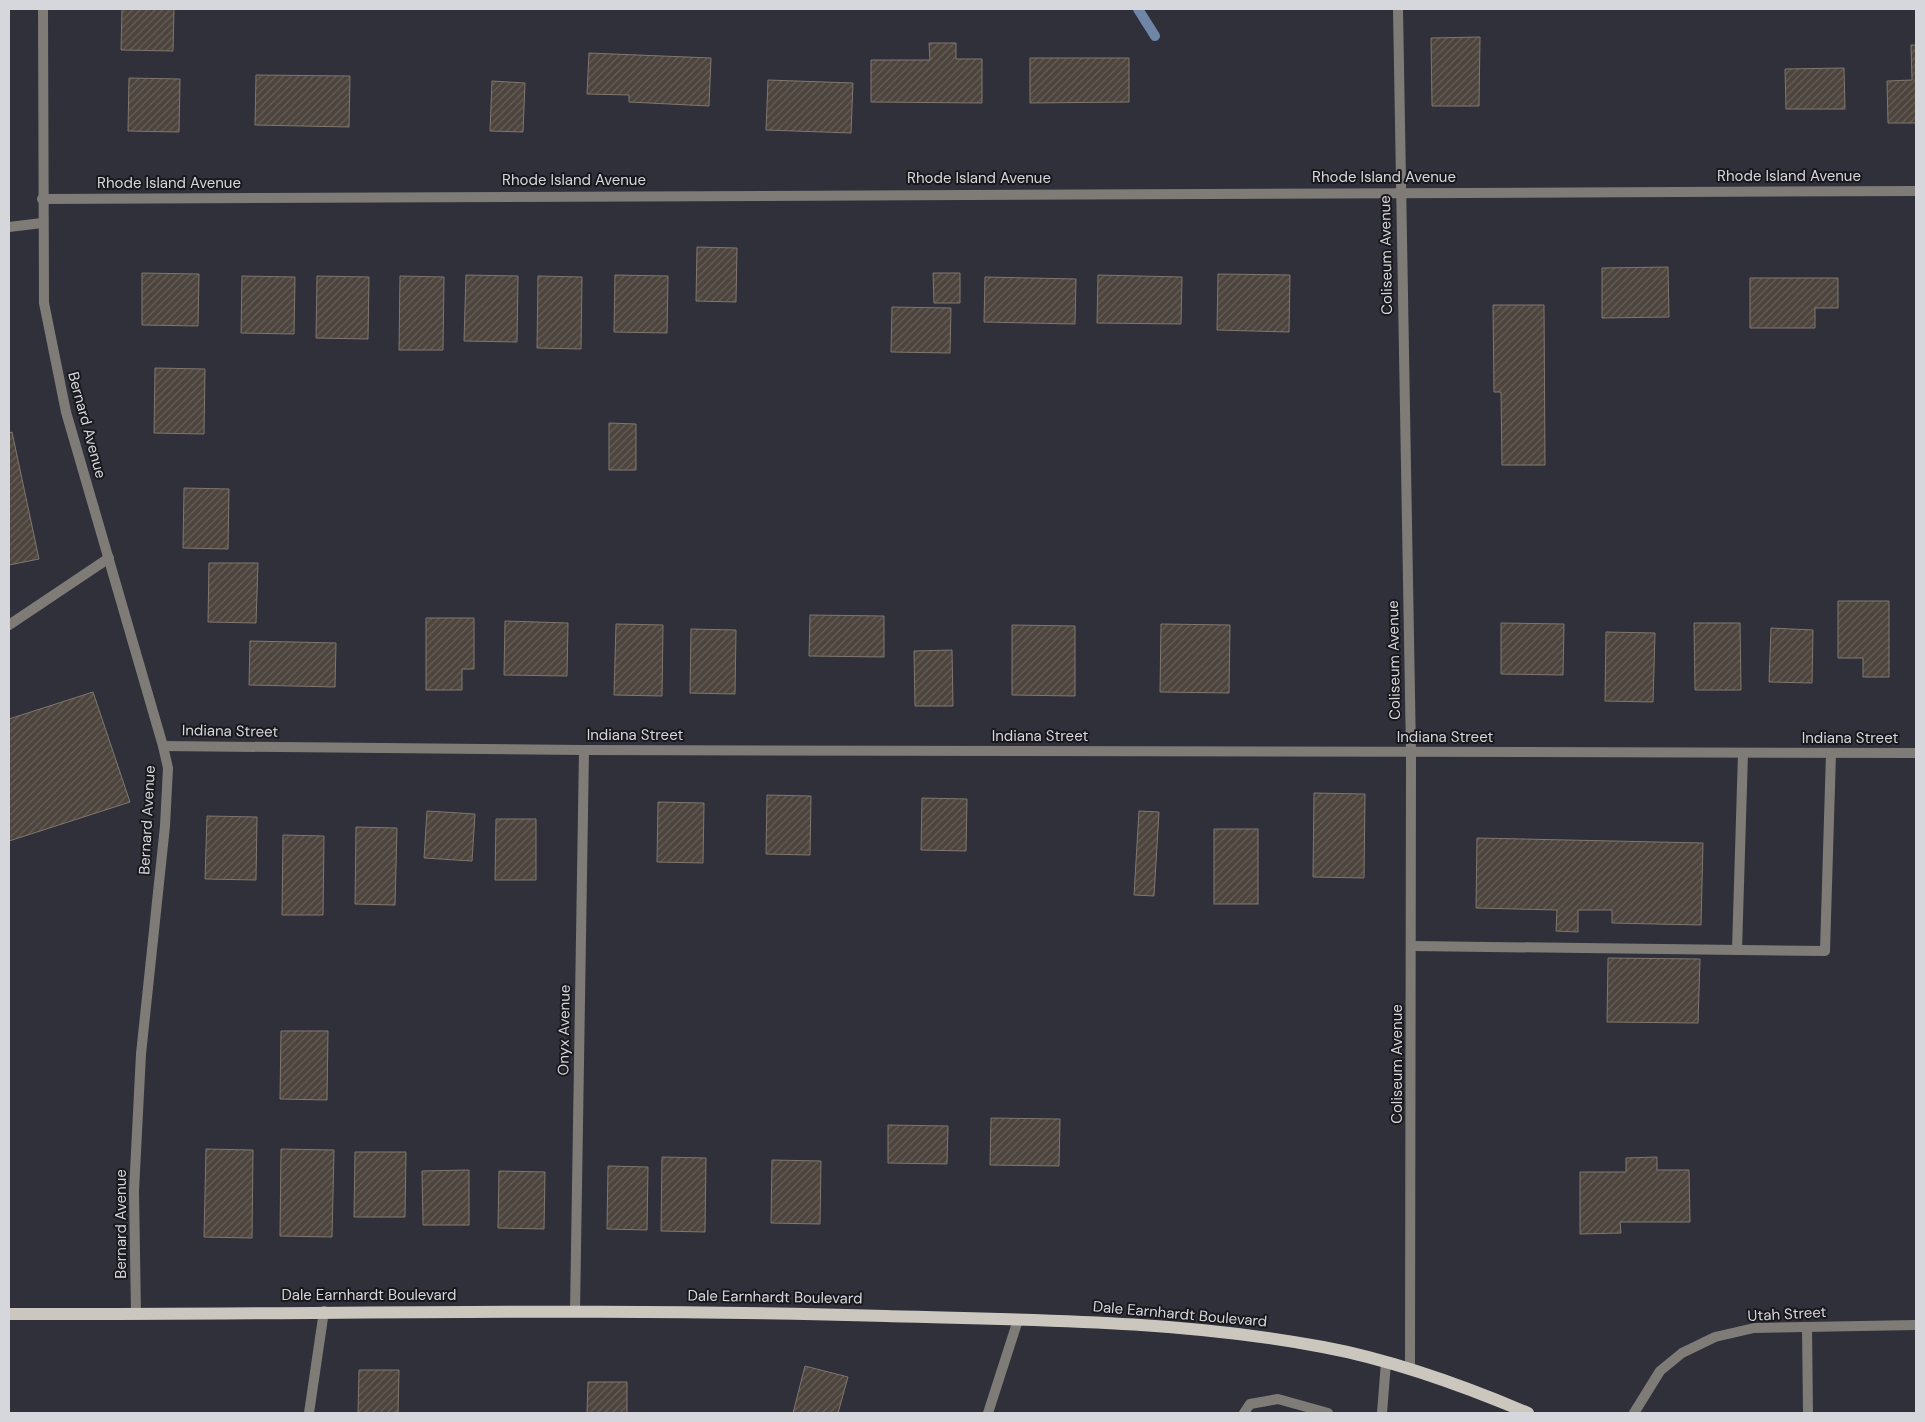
<svg xmlns="http://www.w3.org/2000/svg" width="1925" height="1422" viewBox="0 0 1925 1422" font-family="'DM Sans',sans-serif">
  <style>
    .lines { fill: none; stroke-linecap: round; stroke-linejoin: round }
    .stream { stroke: #7086a6; stroke-width: 10 }
    .building { fill: url(#building-hatch); stroke: #80766e }
    .lane { stroke: #7f7c78; stroke-width: 10 }
    .street { stroke: #7f7c78; stroke-width: 10 }
    .primary { stroke: #ccc7be; stroke-width: 12 }
    .labels { text-anchor: middle; dominant-baseline: central; stroke-width: 4; stroke-linejoin: round; paint-order: stroke }
    .street-label { font-size: 15px; fill: #d6d6dd; stroke: #19191d }
  </style>
  <defs>
    <pattern id="building-hatch" width="6" height="6" patternUnits="userSpaceOnUse" patternTransform="scale(1.25)"><rect width="6" height="6" fill="#4d453d"/><path d="M-1 1l2-2M0 6l6-6M5 7l2-2" fill="none" stroke="#665f59"/></pattern>
  </defs>
  <rect width="100%" height="100%" fill="#30303a"/>
  <g class="lines">
    <polyline class="stream" points="1138,9 1155,36"/>
  </g>
  <g class="building">
    <polygon points="122,9 174,9 173,51 121,50"/>
    <polygon points="1480,37 1479,106 1432,106 1431,38"/>
    <polygon points="929,43 956,43 956,59 982,59 982,103 871,102 871,60 930,60"/>
    <polygon points="1911,45 1916,45 1916,123 1888,123 1887,81 1912,80"/>
    <polygon points="589,53 711,58 709,106 629,102 629,95 587,94"/>
    <polygon points="1030,58 1129,58 1129,102 1030,103"/>
    <polygon points="1844,68 1845,109 1786,109 1785,69"/>
    <polygon points="256,75 350,76 349,127 255,125"/>
    <polygon points="129,78 180,79 179,132 128,131"/>
    <polygon points="768,80 853,83 851,133 766,130"/>
    <polygon points="492,81 525,83 523,132 490,131"/>
    <polygon points="697,247 737,248 736,302 696,301"/>
    <polygon points="1668,267 1669,317 1602,318 1602,268"/>
    <polygon points="142,273 199,274 198,326 142,325"/>
    <polygon points="933,273 960,273 960,303 934,303"/>
    <polygon points="1218,274 1290,275 1289,332 1217,330"/>
    <polygon points="466,275 518,276 517,342 464,341"/>
    <polygon points="615,275 668,276 667,333 614,332"/>
    <polygon points="1098,275 1182,277 1181,324 1097,323"/>
    <polygon points="242,276 295,277 294,334 241,333"/>
    <polygon points="317,276 369,277 368,339 316,338"/>
    <polygon points="400,276 444,277 443,350 399,350"/>
    <polygon points="538,276 582,277 581,349 537,348"/>
    <polygon points="985,277 1076,279 1075,324 984,322"/>
    <polygon points="1750,278 1838,278 1838,308 1815,308 1815,328 1750,328"/>
    <polygon points="1493,305 1544,305 1545,465 1502,465 1501,392 1494,392"/>
    <polygon points="892,307 951,308 950,353 891,352"/>
    <polygon points="155,368 205,369 204,434 154,433"/>
    <polygon points="609,423 636,424 636,470 609,470"/>
    <polygon points="12,432 39,559 9,565 9,433"/>
    <polygon points="184,488 229,489 228,549 183,548"/>
    <polygon points="209,563 258,563 256,623 208,622"/>
    <polygon points="1838,601 1889,601 1889,677 1863,677 1863,658 1838,658"/>
    <polygon points="810,615 884,616 884,657 809,656"/>
    <polygon points="426,618 474,618 474,669 462,669 462,690 426,690"/>
    <polygon points="505,621 568,623 567,676 504,675"/>
    <polygon points="1501,623 1564,624 1563,675 1501,674"/>
    <polygon points="1694,623 1740,623 1741,690 1695,690"/>
    <polygon points="616,624 663,625 662,696 614,695"/>
    <polygon points="1161,624 1230,625 1229,693 1160,692"/>
    <polygon points="1012,625 1075,626 1075,696 1012,695"/>
    <polygon points="1771,628 1813,630 1812,683 1769,682"/>
    <polygon points="691,629 736,630 735,694 690,693"/>
    <polygon points="1606,632 1655,633 1653,702 1605,701"/>
    <polygon points="250,641 336,643 335,687 249,685"/>
    <polygon points="952,650 953,706 915,706 914,651"/>
    <polygon points="93,692 130,802 9,841 9,719"/>
    <polygon points="1314,793 1365,794 1364,878 1313,877"/>
    <polygon points="767,795 811,796 810,855 766,854"/>
    <polygon points="922,798 967,799 966,851 921,850"/>
    <polygon points="658,802 704,803 703,863 657,862"/>
    <polygon points="427,811 475,814 472,861 424,858"/>
    <polygon points="1139,811 1159,812 1154,896 1134,895"/>
    <polygon points="207,816 257,817 256,880 205,879"/>
    <polygon points="496,819 536,819 536,880 495,880"/>
    <polygon points="356,827 397,828 395,905 355,904"/>
    <rect x="1214" y="829" width="44" height="75"/>
    <polygon points="283,835 324,836 323,915 282,915"/>
    <polygon points="1477,838 1703,843 1701,925 1612,923 1612,910 1578,910 1578,932 1556,931 1557,910 1476,908"/>
    <polygon points="1608,958 1700,959 1698,1023 1607,1022"/>
    <polygon points="281,1031 328,1031 327,1100 280,1099"/>
    <polygon points="991,1118 1060,1119 1059,1166 990,1165"/>
    <polygon points="888,1125 948,1126 947,1164 888,1163"/>
    <polygon points="206,1149 253,1150 252,1238 204,1237"/>
    <polygon points="281,1149 334,1150 332,1237 280,1236"/>
    <polygon points="355,1152 406,1152 405,1217 354,1217"/>
    <polygon points="662,1157 706,1158 705,1232 661,1231"/>
    <polygon points="1657,1157 1657,1170 1689,1170 1690,1222 1620,1222 1621,1233 1580,1234 1580,1172 1626,1172 1626,1158"/>
    <polygon points="772,1160 821,1161 820,1224 771,1223"/>
    <polygon points="608,1166 648,1167 647,1230 607,1229"/>
    <polygon points="469,1170 469,1225 423,1225 422,1171"/>
    <polygon points="499,1171 545,1172 544,1229 498,1228"/>
    <polygon points="805,1366 848,1377 838,1413 793,1413"/>
    <polygon points="359,1370 399,1370 398,1413 358,1413"/>
    <polygon points="588,1382 627,1382 627,1413 587,1413"/>
  </g>
  <g class="lines">
    <g class="lane">
      <polyline points="9,227 42,223"/>
      <polyline points="1412,946 1825,951 1831,753"/>
      <polyline points="1737,950 1743,753"/>
      <polyline points="1807,1327 1808,1413"/>
      <polyline points="1244,1413 1250,1404 1278,1399 1328,1413"/>
      <polyline points="1382,1413 1386,1362"/>
    </g>
    <g class="street">
      <polyline points="43,9 44,303 66,412 163,746 168,768 165,826 141,1054 134,1191 136,1314"/>
      <polyline points="1398,9 1411,752 1410,1370"/>
      <polyline points="42,199 1916,191"/>
      <polyline points="9,625 109,558"/>
      <polyline points="163,746 584,750 1916,753"/>
      <polyline points="575,1312 584,750"/>
      <polyline points="309,1413 324,1311"/>
      <polyline points="988,1413 1018,1320"/>
      <polyline points="1634,1413 1660,1371 1682,1353 1715,1337 1754,1328 1916,1325"/>
    </g>
    <path class="primary" d="M9,1314C301,1315 594,1307 886,1316C1032,1320 1180,1320 1323,1347C1393,1360 1462,1385 1528,1413"/>
  </g>
  <g class="labels">
    <g class="street-label">
      <text x="1789" y="176">Rhode Island Avenue</text>
      <text x="1384" y="177">Rhode Island Avenue</text>
      <text x="979" y="178">Rhode Island Avenue</text>
      <text x="574" y="180">Rhode Island Avenue</text>
      <text x="169" y="183">Rhode Island Avenue</text>
      <text transform="translate(1386 255) rotate(-91)">Coliseum Avenue</text>
      <text transform="translate(87 425) rotate(75)">Bernard Avenue</text>
      <text transform="translate(1394 660) rotate(-91)">Coliseum Avenue</text>
      <text transform="translate(230 731) rotate(1)">Indiana Street</text>
      <text x="635" y="735">Indiana Street</text>
      <text x="1040" y="736">Indiana Street</text>
      <text x="1445" y="737">Indiana Street</text>
      <text x="1850" y="738">Indiana Street</text>
      <text transform="translate(147 820) rotate(-87)">Bernard Avenue</text>
      <text transform="translate(564 1030) rotate(-89)">Onyx Avenue</text>
      <text transform="translate(1397 1064) rotate(-90)">Coliseum Avenue</text>
      <text transform="translate(121 1224) rotate(-90)">Bernard Avenue</text>
      <text x="369" y="1295">Dale Earnhardt Boulevard</text>
      <text transform="translate(775 1297) rotate(1)">Dale Earnhardt Boulevard</text>
      <text transform="translate(1180 1314) rotate(5)">Dale Earnhardt Boulevard</text>
      <text transform="translate(1787 1314) rotate(-3)">Utah Street</text>
    </g>
  </g>
  <rect width="1925" height="1422" fill="none" stroke="#d6d6dd" stroke-width="20"/>
</svg>
